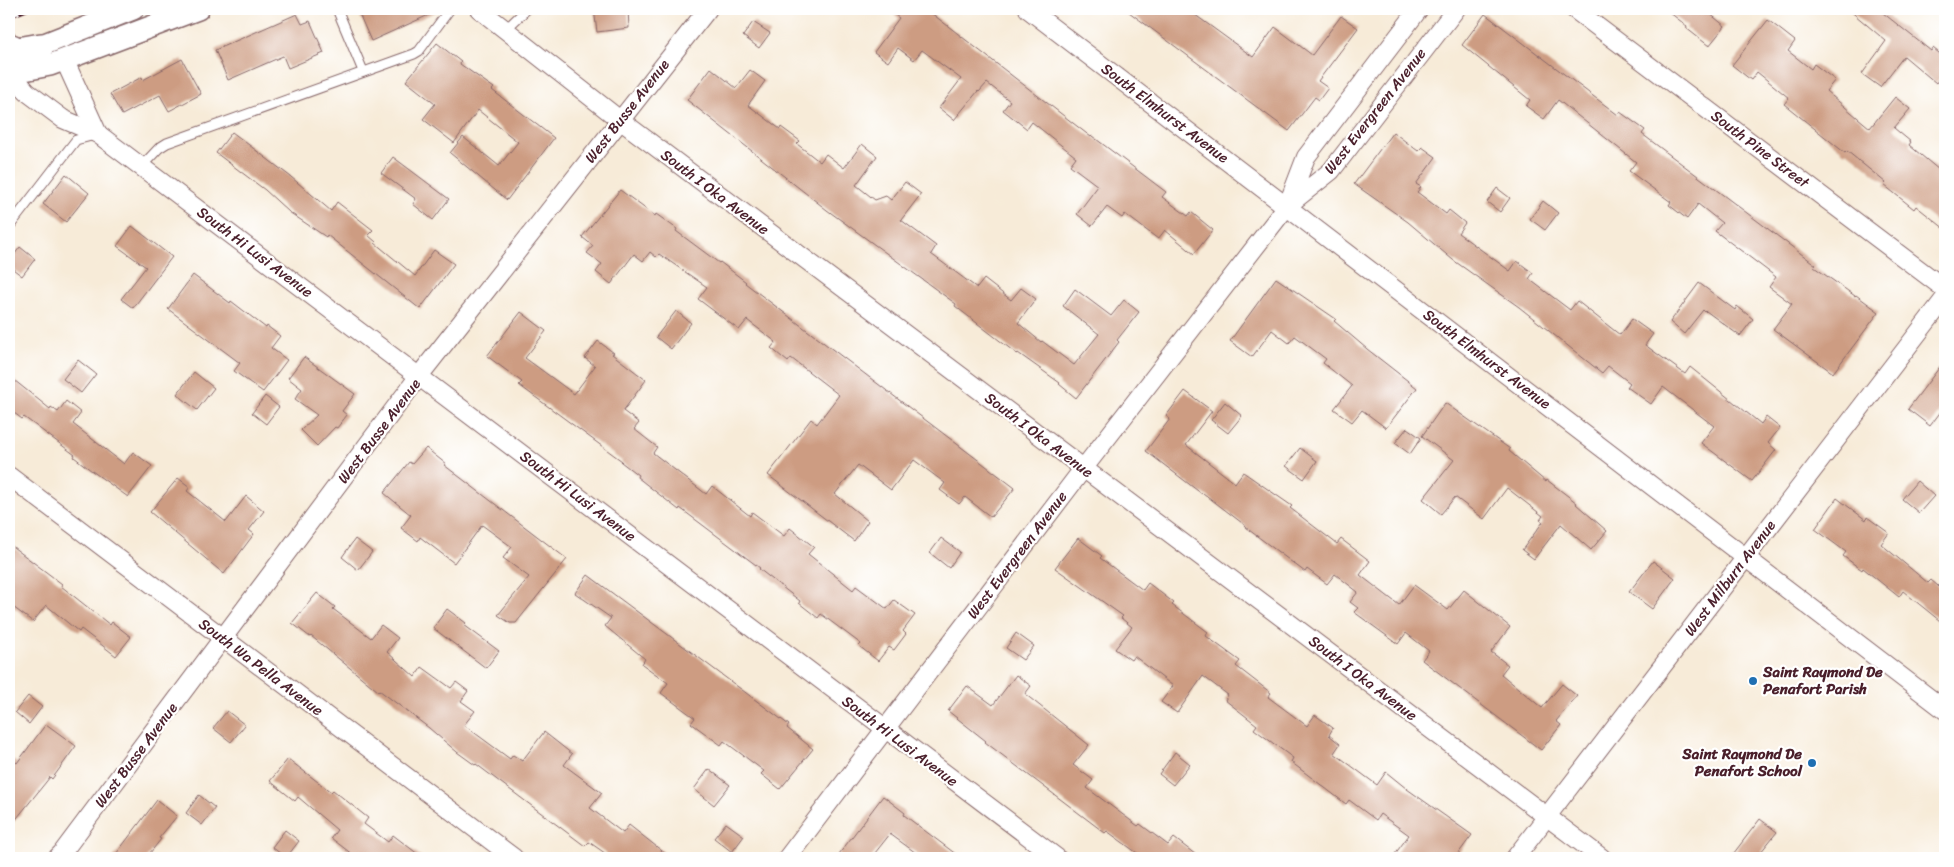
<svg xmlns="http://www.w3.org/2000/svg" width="1954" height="867" viewBox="0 0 1954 867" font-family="Sriracha,sans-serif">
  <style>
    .building { fill: #cd9c82 }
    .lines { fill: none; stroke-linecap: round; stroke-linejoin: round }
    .service-casing { stroke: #876668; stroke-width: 11 }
    .minor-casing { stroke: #876668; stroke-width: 20 }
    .tertiary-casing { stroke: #876668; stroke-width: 24 }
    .secondary-casing { stroke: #876668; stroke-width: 28 }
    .service { stroke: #fff; stroke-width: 9 }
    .minor { stroke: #fff; stroke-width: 18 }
    .tertiary { stroke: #fff; stroke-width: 21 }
    .secondary { stroke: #fff; stroke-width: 25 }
    .rail-casing { stroke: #4a1f2b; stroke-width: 5.5 }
    .rail { stroke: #fff; stroke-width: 4; stroke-dasharray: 11; stroke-linecap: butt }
    .poi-dot { fill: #1f6fb2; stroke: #fff; stroke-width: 2 }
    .labels { text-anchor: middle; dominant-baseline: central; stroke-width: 4.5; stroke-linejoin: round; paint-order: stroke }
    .street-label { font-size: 15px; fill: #4a1f2b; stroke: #fff }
    .poi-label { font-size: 15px; font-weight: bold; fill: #4a1f2b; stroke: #fff; text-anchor: start }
  </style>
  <rect width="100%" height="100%" fill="#fff"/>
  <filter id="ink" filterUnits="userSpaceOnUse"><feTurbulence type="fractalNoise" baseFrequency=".02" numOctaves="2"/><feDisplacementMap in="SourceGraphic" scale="10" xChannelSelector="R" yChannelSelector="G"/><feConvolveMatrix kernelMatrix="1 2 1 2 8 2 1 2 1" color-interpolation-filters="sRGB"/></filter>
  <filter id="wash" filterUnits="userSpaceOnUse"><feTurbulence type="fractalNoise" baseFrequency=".0096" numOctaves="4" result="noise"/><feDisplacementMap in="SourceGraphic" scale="20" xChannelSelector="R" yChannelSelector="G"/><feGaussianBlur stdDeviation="1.12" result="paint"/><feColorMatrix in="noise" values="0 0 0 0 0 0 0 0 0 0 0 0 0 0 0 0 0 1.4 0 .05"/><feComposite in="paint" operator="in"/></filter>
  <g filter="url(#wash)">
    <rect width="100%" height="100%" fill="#f7ebd8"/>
    <g id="blocks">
      <g class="building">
        <polygon points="357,9 442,9 371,41"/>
        <polygon points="594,9 628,9 629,28 597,32"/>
        <polygon points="887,9 926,9 1091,137 1092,136 1166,192 1162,197 1188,216 1191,212 1213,230 1194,254 1165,230 1158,239 1125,214 1122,218 1107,207 1092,226 1077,214 1098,186 1070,165 1076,157 1032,122 1027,129 1003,110 1010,101 987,83 979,92 978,91 954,120 939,108 961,79 922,50 914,60 898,48 888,62 874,52 899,18"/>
        <polygon points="1125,9 1187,9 1253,57 1275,27 1312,55 1341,16 1358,28 1318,81 1328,88 1319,100 1315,97 1289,131"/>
        <polygon points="1665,9 1704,9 1725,26 1709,46 1686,28 1687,26"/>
        <polygon points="1848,9 1878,9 1931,51 1933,48 1945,58 1945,71 1936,83 1904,56 1880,87 1862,74 1886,41"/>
        <polygon points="297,14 302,24 310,21 324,53 288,68 283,56 228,80 215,50"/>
        <polygon points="1485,14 1618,115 1620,112 1645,130 1642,134 1816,265 1814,267 1855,296 1856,295 1879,312 1833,373 1773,329 1792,304 1769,287 1776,277 1715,231 1722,223 1698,204 1687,219 1669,205 1671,202 1629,171 1636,162 1558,100 1544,119 1526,106 1530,100 1462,45"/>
        <polygon points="1768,20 1795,41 1788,51 1811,69 1814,64 1835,80 1826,91 1870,128 1895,97 1910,109 1894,128 1911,142 1909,145 1945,175 1945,229 1916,206 1914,209 1884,185 1886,183 1847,151 1845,153 1784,104 1789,98 1757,72 1751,80 1732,65"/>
        <polygon points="753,22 770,33 759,48 743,36"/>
        <polygon points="437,43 461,62 460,64 494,88 492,90 554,138 507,200 450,153 463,137 499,166 518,142 478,110 454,143 423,119 435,104 406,81"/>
        <polygon points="182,59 201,94 169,111 160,95 122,115 110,94 142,77 143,80"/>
        <polygon points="711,68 736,88 750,70 765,81 748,105 780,129 781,127 800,141 797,144 820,162 826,154 844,168 862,144 877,156 856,185 875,200 886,196 891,200 905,182 921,194 901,220 936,246 931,254 977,288 984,279 1011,300 1021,288 1036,299 1018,323 1041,342 1042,341 1074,365 1099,334 1063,306 1075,289 1111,316 1124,300 1139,312 1117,340 1119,342 1076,398 1059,384 1060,383 1018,353 1017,354 955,306 956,304 827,210 687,100"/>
        <polygon points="232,132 291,177 331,211 337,202 373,230 368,235 376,242 375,243 415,276 434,250 454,264 420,309 327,235 326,237 289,212 265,190 216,153"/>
        <polygon points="1393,132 1418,151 1422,147 1436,157 1416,184 1421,187 1417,192 1446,214 1449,210 1465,223 1458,233 1510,271 1517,261 1533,273 1529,279 1570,310 1577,301 1620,335 1632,319 1653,334 1645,345 1685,374 1690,367 1761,424 1766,417 1780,428 1768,443 1776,450 1752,481 1701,443 1714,426 1663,387 1651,404 1627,387 1630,383 1608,366 1602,373 1519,307 1453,260 1408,222 1354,184"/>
        <polygon points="393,157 449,199 433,220 413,204 416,199 381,173"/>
        <polygon points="66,174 89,193 66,222 43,204"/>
        <polygon points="1497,188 1510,198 1500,212 1487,202"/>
        <polygon points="620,190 655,216 656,214 677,229 676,231 719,263 720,262 746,282 745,283 1015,488 991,517 965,497 959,504 940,490 945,483 914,460 891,490 858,465 835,494 868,521 854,541 768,475 811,419 817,424 839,395 791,358 788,362 771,348 776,342 747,320 739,330 698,299 707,287 659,254 656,257 650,252 643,261 634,254 611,284 596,272 602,264 587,253 593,246 582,237"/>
        <polygon points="1543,201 1558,213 1545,230 1530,219"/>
        <polygon points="132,226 172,257 133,308 121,299 146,267 117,246"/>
        <polygon points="20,247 35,259 22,276 9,266 9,262"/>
        <polygon points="193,275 230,303 231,301 266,328 267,326 280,336 271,348 287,360 263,392 234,371 240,363 168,309"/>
        <polygon points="1276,278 1336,319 1334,321 1367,349 1417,388 1386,428 1362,410 1352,422 1334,409 1352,386 1323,363 1326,359 1295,336 1289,343 1272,330 1252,357 1230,341"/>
        <polygon points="1699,283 1735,310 1737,306 1753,319 1740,336 1706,311 1705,312 1703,310 1684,334 1670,322"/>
        <polygon points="676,311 691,323 671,349 656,337"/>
        <polygon points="521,312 546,331 525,358 574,394 595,366 585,358 598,341 614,353 612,354 646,380 623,411 639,423 634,429 657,447 653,453 706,494 712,486 750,516 752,512 784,536 790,528 814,547 808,554 853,590 856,586 887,609 894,600 915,615 903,631 906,634 894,650 889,647 878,661 859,646 861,644 821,614 818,618 799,603 800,601 759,569 760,568 680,508 679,510 637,477 638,475 621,462 622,461 519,385 522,382 487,356"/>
        <polygon points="304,357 355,394 342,411 347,415 337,428 335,427 317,446 301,430 317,415 295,399 302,389 288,378"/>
        <polygon points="78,360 96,374 81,393 63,379"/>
        <polygon points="1945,360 1945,406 1930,426 1908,409"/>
        <polygon points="194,372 214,388 197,410 177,394"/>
        <polygon points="9,376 50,409 51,407 58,412 66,401 81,413 73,424 124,464 133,452 152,466 128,497 92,471 74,457 75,455 24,417 22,419 9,409"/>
        <polygon points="1185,391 1212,411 1186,445 1235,483 1243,472 1292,506 1290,508 1337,544 1341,539 1370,561 1360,575 1399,605 1414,585 1448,610 1464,590 1510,627 1491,652 1508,665 1501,674 1542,708 1562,684 1577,696 1556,721 1561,725 1541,750 1422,660 1429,651 1406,633 1398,644 1354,612 1358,608 1350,602 1358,592 1335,574 1327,584 1307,569 1305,572 1245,527 1246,526 1203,493 1202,494 1146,451 1170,419 1166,416"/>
        <polygon points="265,396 279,407 266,424 252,413"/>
        <polygon points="1225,402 1242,416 1228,433 1211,420"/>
        <polygon points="1445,403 1510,449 1509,451 1546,482 1547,480 1577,503 1576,504 1607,531 1591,550 1561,524 1534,559 1522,550 1543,522 1540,520 1543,516 1507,488 1484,519 1455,497 1441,514 1423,499 1454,460 1422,436"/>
        <polygon points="1407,428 1421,438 1410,454 1395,443"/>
        <polygon points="426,448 446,464 444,465 567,559 516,623 510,623 498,615 529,577 503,558 512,547 482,525 454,563 420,537 418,541 401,528 411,515 384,493 409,462 412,464"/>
        <polygon points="1300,448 1317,461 1304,479 1286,466"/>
        <polygon points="178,478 190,487 187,491 226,522 246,496 264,511 249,530 254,534 224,574 150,512"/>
        <polygon points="1917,481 1934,496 1919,513 1902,499"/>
        <polygon points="1837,498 1866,520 1867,517 1889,533 1881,544 1928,583 1931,580 1945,592 1945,625 1903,591 1899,597 1863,568 1862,570 1843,556 1846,552 1815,529"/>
        <polygon points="941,538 960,552 949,568 930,553"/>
        <polygon points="1078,538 1102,556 1100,558 1143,590 1148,583 1174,603 1172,605 1208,632 1206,636 1240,661 1236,666 1271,693 1268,697 1307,726 1315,715 1333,728 1329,735 1340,744 1334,753 1377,785 1386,772 1407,789 1472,835 1455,858 1392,858 1409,835 1380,814 1376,820 1349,800 1346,804 1291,762 1293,758 1254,729 1257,725 1225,700 1228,695 1203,676 1177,713 1161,702 1173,686 1134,656 1131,660 1115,649 1132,627 1121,618 1123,616 1055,568"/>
        <polygon points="355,539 372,552 358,570 342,557"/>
        <polygon points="9,544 62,584 61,586 110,625 112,622 131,637 116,656 81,629 79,632 46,605 33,622 9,604"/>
        <polygon points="1653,561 1675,578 1652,609 1629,592"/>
        <polygon points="588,575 789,725 787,728 813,749 780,789 761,774 764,771 724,741 721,745 691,723 695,718 661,693 668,683 642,664 645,659 605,626 611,618 575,593"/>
        <polygon points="317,593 335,607 333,609 371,638 381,625 398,638 387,652 415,677 422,667 451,688 456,682 468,691 461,701 475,711 464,725 510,759 513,755 522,761 544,732 572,754 564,765 602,793 590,808 623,833 629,825 671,858 612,858 589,842 585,846 476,764 475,765 457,752 429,728 379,690 378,691 311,636 310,637 292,623"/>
        <polygon points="447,609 466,623 464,625 499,651 486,668 433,628"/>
        <polygon points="1016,633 1034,646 1023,660 1006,648"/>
        <polygon points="1016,675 1031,686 1025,694 1089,745 1073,765 1093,780 1087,788 1138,826 1140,824 1168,845 1174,838 1200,858 1144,858 1107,831 1105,833 985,742 986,741 948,711 967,686 993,705"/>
        <polygon points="28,696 42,707 29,724 15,712"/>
        <polygon points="227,711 245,725 231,742 213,728"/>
        <polygon points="46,724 76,746 52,779 50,777 9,828 9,757 17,763"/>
        <polygon points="1175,752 1190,764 1173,785 1159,774"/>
        <polygon points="288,759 331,792 333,790 368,818 364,824 388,842 393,835 423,858 357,858 331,838 337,830 298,797 295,801 270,781"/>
        <polygon points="709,769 730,785 714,805 694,789"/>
        <polygon points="199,795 215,808 202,825 186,813"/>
        <polygon points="883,796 905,813 904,815 961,858 923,858 890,834 871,858 836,858"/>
        <polygon points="157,800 177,816 159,838 161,839 146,858 113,858"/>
        <polygon points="1760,819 1777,832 1756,858 1730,858"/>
        <polygon points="726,823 744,836 732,852 714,838"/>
        <polygon points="285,830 299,841 286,858 272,847"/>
      </g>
    </g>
  </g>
  <g filter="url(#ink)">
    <use href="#blocks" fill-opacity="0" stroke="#876668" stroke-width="1"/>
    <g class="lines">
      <defs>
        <g id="service">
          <polyline points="337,9 363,71"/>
          <polyline points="505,30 527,9"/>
          <polyline points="141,167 159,148 167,143 414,54 419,51 450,9"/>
          <polyline points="9,227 76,140 95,135"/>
        </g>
        <g id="minor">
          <polyline points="479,9 620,120 1602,858"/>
          <polyline points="1028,9 1945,710"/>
          <polyline points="1574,9 1945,289"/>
          <polyline points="64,59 98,134"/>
          <path d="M10,72L27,92L63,119L98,134C418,375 736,619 1057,858"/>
          <polyline points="1288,204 1306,157 1419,9"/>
          <polyline points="9,476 514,858"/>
          <polyline points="57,858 62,853 419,376 708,9"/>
          <polyline points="787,858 1083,469 1287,206 1331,171 1456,9"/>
          <polyline points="1515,858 1945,298"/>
        </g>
        <g id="tertiary">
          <polyline points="28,57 42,45 133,9"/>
          <polyline points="9,73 50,65 198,9"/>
        </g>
        <polyline id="secondary" points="9,46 18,50 41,46"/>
      </defs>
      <use href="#service" class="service-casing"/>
      <use href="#minor" class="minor-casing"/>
      <use href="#tertiary" class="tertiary-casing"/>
      <use href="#secondary" class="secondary-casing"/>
      <use href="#service" class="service"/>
      <use href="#minor" class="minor"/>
      <use href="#tertiary" class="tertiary"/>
      <use href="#secondary" class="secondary"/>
      <defs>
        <polyline id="rail" points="9,16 26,9"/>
      </defs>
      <use href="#rail" class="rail-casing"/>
      <use href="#rail" class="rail"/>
    </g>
  </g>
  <g class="poi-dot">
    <circle cx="1753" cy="681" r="5"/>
    <circle cx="1812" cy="763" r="5"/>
  </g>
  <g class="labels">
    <g class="street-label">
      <text transform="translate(627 111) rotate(-52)">West Busse Avenue</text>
      <text transform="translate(1375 111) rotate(-52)">West Evergreen Avenue</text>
      <text transform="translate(1165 113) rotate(37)">South Elmhurst Avenue</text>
      <text transform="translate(1760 149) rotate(37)">South Pine Street</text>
      <text transform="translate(715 192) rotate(37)">South I Oka Avenue</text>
      <text transform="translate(255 252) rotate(37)">South Hi Lusi Avenue</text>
      <text transform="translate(1487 359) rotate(37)">South Elmhurst Avenue</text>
      <text transform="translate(379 431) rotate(-53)">West Busse Avenue</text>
      <text transform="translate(1039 435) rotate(37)">South I Oka Avenue</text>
      <text transform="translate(578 496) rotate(37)">South Hi Lusi Avenue</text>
      <text transform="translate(1017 555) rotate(-53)">West Evergreen Avenue</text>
      <text transform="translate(1730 578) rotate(-53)">West Milburn Avenue</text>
      <text transform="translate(261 667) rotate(37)">South Wa Pella Avenue</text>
      <text transform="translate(1363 678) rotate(37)">South I Oka Avenue</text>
      <text transform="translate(900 741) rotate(37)">South Hi Lusi Avenue</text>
      <text transform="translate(136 755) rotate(-53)">West Busse Avenue</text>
    </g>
    <g class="poi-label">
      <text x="1763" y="672">Saint Raymond De<tspan x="1763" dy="17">Penafort Parish</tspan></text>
      <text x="1802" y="754" text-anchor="end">Saint Raymond De<tspan x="1802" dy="17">Penafort School</tspan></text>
    </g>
  </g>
  <rect width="1954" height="867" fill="none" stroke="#fff" stroke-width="30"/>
</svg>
